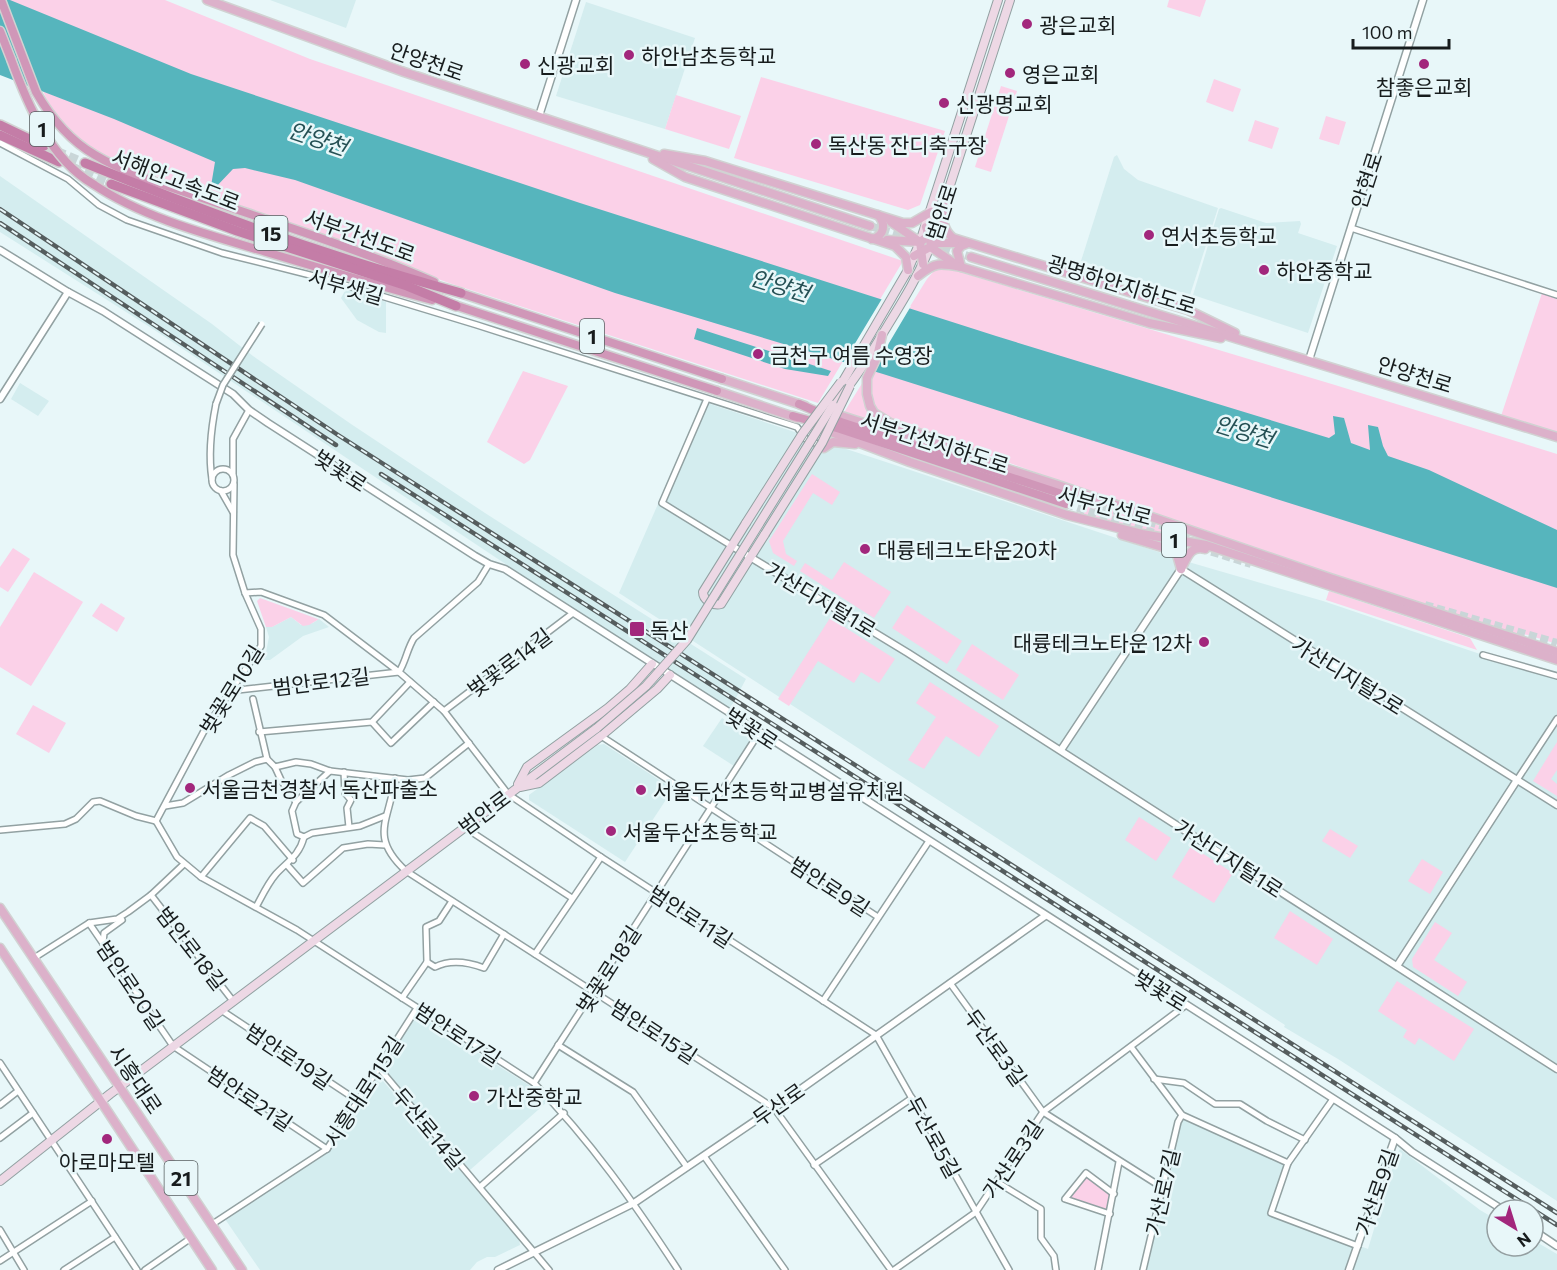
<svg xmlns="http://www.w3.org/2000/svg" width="1557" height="1270" viewBox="0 0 1557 1270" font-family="Commissioner,'Noto Sans KR',sans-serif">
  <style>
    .built { fill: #d4edef }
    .green { fill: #fbd1e8 }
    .water { fill: #56b5bd }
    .pier { fill: #e8f7f9 }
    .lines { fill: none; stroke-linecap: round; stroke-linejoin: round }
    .primary-tunnel { stroke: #c9d6d8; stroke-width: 8; stroke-dasharray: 8 4; stroke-linecap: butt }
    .trunk-tunnel { stroke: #c9d6d8; stroke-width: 8; stroke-dasharray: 8 4; stroke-linecap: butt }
    .motorway-tunnel { stroke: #c9d6d8; stroke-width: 9; stroke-dasharray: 9 4.5; stroke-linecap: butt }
    .minor-casing { stroke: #92a1a2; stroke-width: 8 }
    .tertiary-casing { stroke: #92a1a2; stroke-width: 9 }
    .secondary-casing { stroke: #92a1a2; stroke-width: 10 }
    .primary-casing { stroke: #d1d2d2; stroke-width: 11 }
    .trunk-casing { stroke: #d1d2d2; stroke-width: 11 }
    .motorway-casing { stroke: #d1d2d2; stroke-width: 12 }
    .minor { stroke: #fff; stroke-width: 5 }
    .tertiary { stroke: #fff; stroke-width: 6 }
    .secondary { stroke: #edd8e5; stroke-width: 8 }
    .primary { stroke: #dcb1ca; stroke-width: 8 }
    .trunk { stroke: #d097b8; stroke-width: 8 }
    .motorway { stroke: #c47da7; stroke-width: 9 }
    .rail-casing { stroke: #555d5e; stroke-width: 4.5 }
    .rail { stroke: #e8f7f9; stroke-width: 2; stroke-dasharray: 7; stroke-linecap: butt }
    .minor-bridge-casing { stroke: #92a1a2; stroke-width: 8; stroke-linecap: butt }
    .secondary-bridge-casing { stroke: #92a1a2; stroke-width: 10; stroke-linecap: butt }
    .trunk-bridge-casing { stroke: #d1d2d2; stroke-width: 11; stroke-linecap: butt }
    .minor-bridge { stroke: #fff; stroke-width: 5 }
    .secondary-bridge { stroke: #edd8e5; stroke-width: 8 }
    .trunk-bridge { stroke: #d097b8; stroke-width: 8 }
    .poi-dot { fill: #a2277c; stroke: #e8f7f9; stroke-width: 2 }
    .labels { text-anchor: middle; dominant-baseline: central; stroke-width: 5; stroke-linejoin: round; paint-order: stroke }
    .shield { fill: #e8f7f9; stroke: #565e5f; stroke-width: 1.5 }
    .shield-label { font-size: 20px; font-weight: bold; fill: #171c1d }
    .poi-label { font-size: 21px; fill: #171c1d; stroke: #e8f7f9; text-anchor: start }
    .street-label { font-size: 21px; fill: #171c1d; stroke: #e8f7f9 }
    .water-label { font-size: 22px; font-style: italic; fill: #255054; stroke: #e8f7f9 }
  </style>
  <rect width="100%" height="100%" fill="#e8f7f9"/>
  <g class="built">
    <polygon points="270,0 356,0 346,28"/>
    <polygon points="586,2 695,38 665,129 556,96"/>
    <polygon points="1117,155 1124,169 1138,180 1218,208 1190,295 1081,261 1114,157"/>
    <polygon points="0,176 212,324 253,356 351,424 485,513 746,679 730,709 528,579 156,331 0,232"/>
    <polygon points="1221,208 1266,223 1300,221 1301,224 1298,233 1337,246 1308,333 1193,295 1219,209"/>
    <polygon points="346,289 386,302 386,333 379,332 357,320 341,298"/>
    <polygon points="20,383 49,401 38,416 11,399"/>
    <polygon points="701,401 1192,563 1323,601 1483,655 1557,677 1557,1201 1338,1059 1284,1027 1285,1025 619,593 690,431"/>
    <polygon points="291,617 301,625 313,623 319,619 329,627 303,636 270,660 261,660 266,652 269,637 266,627 272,627"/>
    <polygon points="722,718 752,738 734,766 703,746"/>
    <polygon points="604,744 673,789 625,862 529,800 529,795 598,745"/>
    <polygon points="420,1016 535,1089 547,1102 470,1170 384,1068 415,1017"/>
    <polygon points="376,1080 383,1081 519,1239 520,1245 495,1257 487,1257 477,1262 470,1270 260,1270 225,1219 329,1152"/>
    <polygon points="1182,1115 1288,1163 1271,1213 1368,1249 1396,1156 1400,1149 1480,1210 1497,1220 1497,1246 1533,1246 1533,1240 1557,1254 1557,1270 1147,1270"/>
  </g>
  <g class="green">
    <polygon points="6,0 165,0 310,59 903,261 818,403 449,283 161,178 93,150 75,137 61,122 46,98"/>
    <polygon points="1169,0 1206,0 1200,17 1167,7"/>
    <polygon points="761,77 945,131 920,205 908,210 734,158"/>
    <polygon points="1214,79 1241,89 1233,112 1206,102"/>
    <polygon points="1001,86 1017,91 991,172 975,167"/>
    <polygon points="676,95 741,116 729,149 665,129"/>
    <polygon points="1326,116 1346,122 1339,145 1319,139"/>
    <polygon points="1255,120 1279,128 1272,149 1248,141"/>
    <polygon points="943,267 1335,385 1557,454 1557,644 1528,635 1511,632 1316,570 1281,556 1148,513 968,448 875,419 873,423 843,414 927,279 935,270"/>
    <polygon points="1543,290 1557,295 1557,437 1500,419"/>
    <polygon points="523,371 568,386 530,460 524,464 487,442"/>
    <polygon points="812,474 840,492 832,505 813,493 783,541 786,554 797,561 794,566 773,553 769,541"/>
    <polygon points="1087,498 1186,536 1164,535 1081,515"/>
    <polygon points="13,548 30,559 8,592 0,587 0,567"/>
    <polygon points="844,562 891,592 874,618 800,571 805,563 832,580"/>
    <polygon points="34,572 83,602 31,686 0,667 0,627"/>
    <polygon points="1329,591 1470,638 1477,650 1326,600"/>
    <polygon points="260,598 318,619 319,619 309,625 303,626 291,617 272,627 266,627 257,601"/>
    <polygon points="101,603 125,618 117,632 92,616"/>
    <polygon points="907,605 962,641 947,664 892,628"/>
    <polygon points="830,618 895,659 879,683 861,672 854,683 818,661 789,706 778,699"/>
    <polygon points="972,644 1019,675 1003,700 956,670"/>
    <polygon points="930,682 999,726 979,757 946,736 924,769 908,760 936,717 916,703"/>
    <polygon points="33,705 66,723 49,753 16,734"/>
    <polygon points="1557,742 1557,770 1551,779 1557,784 1557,796 1533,781"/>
    <polygon points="1139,817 1171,838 1156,861 1125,840"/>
    <polygon points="1330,829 1358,846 1350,858 1322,841"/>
    <polygon points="1191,846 1233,873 1214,903 1172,877"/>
    <polygon points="1422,859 1443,872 1430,894 1408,881"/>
    <polygon points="1290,911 1333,939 1317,965 1274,938"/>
    <polygon points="1435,922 1452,933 1434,960 1467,982 1458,996 1413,967 1412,959"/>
    <polygon points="1397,981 1474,1029 1454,1061 1419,1038 1415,1045 1403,1037 1407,1030 1378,1011"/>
    <polygon points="1086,1173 1114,1194 1110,1214 1065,1199"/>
  </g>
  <g class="water">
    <polygon points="0,0 10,0 191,74 580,203 996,336 1329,438 1335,434 1333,416 1344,418 1351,443 1370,450 1368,425 1378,427 1383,446 1388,456 1429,470 1557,530 1557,588 883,374 615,293 295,180 245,168 233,169 215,188 211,186 215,162 114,119 0,75"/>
    <polygon points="697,328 831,371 828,376 785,369 694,339"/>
  </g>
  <polygon class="pier" points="883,297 911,306 889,343 874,374 842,365"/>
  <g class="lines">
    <g class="primary-tunnel">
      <polyline points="870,226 916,240"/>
      <polyline points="931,244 971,257"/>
    </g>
    <g class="trunk-tunnel">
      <polyline points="1068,496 1194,536"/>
      <polyline points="1066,504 1157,534"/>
      <polyline points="1200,548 1251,564"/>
      <polyline points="1425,605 1557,643"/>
    </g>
    <g class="motorway-tunnel">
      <polyline points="44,146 85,163"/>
      <polyline points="72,167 111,184"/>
    </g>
    <defs>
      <g id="minor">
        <polyline points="0,143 68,179 99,205 127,220 222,253 322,278 477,325 797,427 806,439 822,446"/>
        <polyline points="1351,228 1557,295"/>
        <polyline points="707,399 662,503 732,546"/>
        <circle cx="223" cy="480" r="11"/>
        <polyline points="233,475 233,439 249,410"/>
        <path d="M212,479C208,454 211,429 216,404"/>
        <polyline points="221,491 233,512"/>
        <path d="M245,593L261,592L324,615L399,672C406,661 407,649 414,638L478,582L489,564"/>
        <polyline points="1483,655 1557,676"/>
        <polyline points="229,691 399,672 444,711 508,794 601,857 876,1035 1009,1270"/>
        <polyline points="253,699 267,759"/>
        <polyline points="444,711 573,613"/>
        <polyline points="372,722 391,743 434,702"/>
        <polyline points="259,732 372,722 410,682"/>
        <polyline points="601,736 878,917"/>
        <polyline points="275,767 281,780 296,802"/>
        <polyline points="344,772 345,793 351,800 347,808 349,827"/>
        <path d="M395,778C390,820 368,836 406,871L774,1108L891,1270"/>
        <polyline points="1517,780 1557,719"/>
        <polyline points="165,806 183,803 229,775 255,762 267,759 275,767 296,762 311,764 330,771 408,780 425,778 469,743"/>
        <path d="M156,821L177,857L201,877L297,930L534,1083C590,1140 635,1204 678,1270"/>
        <polyline points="156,821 204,731 261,646 261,629 245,593 233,555 234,484"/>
        <polyline points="464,827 572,898"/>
        <polyline points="0,830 65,824 76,819 93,802 100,801 136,816 156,821"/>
        <polyline points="304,837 297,834 292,811 296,802 330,771"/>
        <polyline points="304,837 312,833 360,826 385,816"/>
        <polyline points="287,865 303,883 343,848 368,844 385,845"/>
        <polyline points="201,877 250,818 264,826 293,860"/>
        <polyline points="151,895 233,1001"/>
        <path d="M256,907C262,896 268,883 276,874C288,861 299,856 304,837"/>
        <polyline points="89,923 173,1046 327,1149"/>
        <polyline points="103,943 104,933 122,920"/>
        <polyline points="535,954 601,857"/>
        <polyline points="34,958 89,923 117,919 128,912 151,895 184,864"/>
        <polyline points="427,962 426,927 439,921 452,901"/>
        <polyline points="950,983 1043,1112 1163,1188"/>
        <path d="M402,998L427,962L435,967C451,959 468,962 484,968L504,934"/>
        <polyline points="823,1001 929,841"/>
        <polyline points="221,1010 358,1101"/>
        <polyline points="558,1045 633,1092 687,1167"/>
        <polyline points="1131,1047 1182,1115 1288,1163"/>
        <polyline points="0,1063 137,1270"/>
        <polyline points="379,1068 549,1270"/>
        <polyline points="1154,1079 1184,1083 1215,1104 1240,1104 1267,1121 1305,1140"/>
        <polyline points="534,1083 759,733"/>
        <polyline points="1333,1099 1288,1163 1271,1213 1358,1246"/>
        <polyline points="0,1105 18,1091"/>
        <polyline points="0,1138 33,1113"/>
        <polyline points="704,1156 785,1270"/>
        <polyline points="814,1165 912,1098"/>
        <polyline points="997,1182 1041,1209 1041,1238 1054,1256 1056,1270"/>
        <polyline points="480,1187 564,1113"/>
        <polyline points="1110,1214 1065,1199 1086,1173 1114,1194"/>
        <polyline points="211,1225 327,1149 417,1008"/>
        <polyline points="0,1230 24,1270"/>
        <polyline points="0,1261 92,1201"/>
        <polyline points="64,1270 115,1237"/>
        <polyline points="145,1270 191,1238"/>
        <polyline points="894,1270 976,1212 1043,1112 1186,1005"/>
        <polyline points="1098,1270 1119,1162"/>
        <polyline points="1143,1270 1178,1122 1182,1115"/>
      </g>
      <g id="tertiary">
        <polyline points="539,116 576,0"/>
        <polyline points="0,250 68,292 103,311 233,394 249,410 268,423 475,556 489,564 505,569 1395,1138 1412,1152 1503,1210"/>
        <polyline points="1309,360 1423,0"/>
        <polyline points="0,399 68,292"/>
        <polyline points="732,546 908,653 1557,1069"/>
        <polyline points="1061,750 1181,569 1557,805"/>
        <polyline points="1397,966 1517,780"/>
        <polyline points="1533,1230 1557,1246"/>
        <polyline points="498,1270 634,1203 774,1108 1045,916"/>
        <polyline points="1349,1270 1395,1138"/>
      </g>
      <g id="secondary">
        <polyline points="839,388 908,270 920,242 998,0"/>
        <path d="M833,405C855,381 871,353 888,325C904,299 920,273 931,244L1010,0"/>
        <path d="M746,523L703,592C703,600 713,606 721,604L765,534"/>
        <polyline points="518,784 527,767 608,708 630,689 652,664"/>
        <polyline points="520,787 539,783 601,736 657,689 670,675"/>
        <polyline points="0,1181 110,1094 597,728"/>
      </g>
      <g id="primary">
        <polyline points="207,0 404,72 870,226"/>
        <polyline points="664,154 705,161 903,223 912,223 931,212"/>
        <polyline points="653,159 685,177 895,246 906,257 908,270"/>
        <path d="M943,205C943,219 942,229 953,238L1188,310L1235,333"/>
        <polyline points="891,222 920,242 923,264"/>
        <polyline points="926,227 932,248 955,264"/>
        <path d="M872,239C885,236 886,223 878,215"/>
        <polyline points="887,240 920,242 935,231"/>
        <polyline points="914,256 937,243 960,243"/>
        <polyline points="971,257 1557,437"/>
        <polyline points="961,267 957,251 961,246 966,244"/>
        <path d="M918,276C935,262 940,263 961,267L1149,323L1221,338"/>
        <polyline points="882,335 877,357 867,378 867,394 870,406 874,413 890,423 969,451"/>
        <polyline points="722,379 805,406"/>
        <polyline points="717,391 797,418"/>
        <polyline points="829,412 1058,485 1327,577 1557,652"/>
        <polyline points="823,429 910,462 1067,515 1142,534 1206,545 1557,660"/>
        <polyline points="824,448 833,442 855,444"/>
        <polyline points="1122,535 1172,550 1177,555 1181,569"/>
        <path d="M1181,569C1187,558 1190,545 1205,549"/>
        <polyline points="0,908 242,1270"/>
        <polyline points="0,948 212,1270"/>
      </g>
      <g id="trunk">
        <path d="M1,0L36,92C51,118 69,140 95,155C128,175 177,189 214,202C288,227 363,251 434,282"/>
        <polyline points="0,31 11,59"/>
        <path d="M93,184C145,219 213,236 273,254C326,270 379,286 432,300"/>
        <polyline points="454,291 722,379"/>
        <polyline points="451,304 717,391"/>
        <polyline points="799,404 841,422 1068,496"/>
        <polyline points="793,416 840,429 1066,504"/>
      </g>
      <g id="motorway">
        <polyline points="0,125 44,146"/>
        <polyline points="0,135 59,162"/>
        <path d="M85,163C207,213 333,258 461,293"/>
        <polyline points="111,184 237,231 407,286 456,306"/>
      </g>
    </defs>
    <use href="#minor" class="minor-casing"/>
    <use href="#tertiary" class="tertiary-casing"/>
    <use href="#secondary" class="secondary-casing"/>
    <use href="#primary" class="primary-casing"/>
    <use href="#trunk" class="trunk-casing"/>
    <use href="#motorway" class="motorway-casing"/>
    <use href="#minor" class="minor"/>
    <use href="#tertiary" class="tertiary"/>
    <use href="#secondary" class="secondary"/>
    <use href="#primary" class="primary"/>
    <use href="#trunk" class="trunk"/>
    <use href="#motorway" class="motorway"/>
    <defs>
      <g id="rail">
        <polyline points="0,209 338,435 1557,1213"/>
        <polyline points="0,223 336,445"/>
        <polyline points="381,474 1557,1225"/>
      </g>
    </defs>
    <use href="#rail" class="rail-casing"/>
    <use href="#rail" class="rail"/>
    <defs>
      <polyline id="minor-bridge" points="216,404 223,385 262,324"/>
      <g id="secondary-bridge">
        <polyline points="746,523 803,433 841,382"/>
        <polyline points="765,534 822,443 850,386"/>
        <polyline points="597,728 646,686 687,640 833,405"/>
      </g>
      <path id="trunk-bridge" d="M11,59C27,103 50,159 93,184"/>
    </defs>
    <use href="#minor-bridge" class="minor-bridge-casing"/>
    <use href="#secondary-bridge" class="secondary-bridge-casing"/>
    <use href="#trunk-bridge" class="trunk-bridge-casing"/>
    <use href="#minor-bridge" class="minor-bridge"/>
    <use href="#secondary-bridge" class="secondary-bridge"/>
    <use href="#trunk-bridge" class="trunk-bridge"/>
  </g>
  <g class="poi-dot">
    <circle cx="1027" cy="24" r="6"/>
    <circle cx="629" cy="55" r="6"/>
    <circle cx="525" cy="64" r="6"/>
    <circle cx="1424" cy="64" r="6"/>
    <circle cx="1010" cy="73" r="6"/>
    <circle cx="944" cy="103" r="6"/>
    <circle cx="816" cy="144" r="6"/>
    <circle cx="1149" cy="235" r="6"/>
    <circle cx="1264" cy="270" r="6"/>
    <circle cx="758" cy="354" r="6"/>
    <circle cx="865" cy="549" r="6"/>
    <rect x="629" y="621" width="16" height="16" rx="3"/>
    <circle cx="1204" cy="642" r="6"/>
    <circle cx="190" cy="788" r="6"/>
    <circle cx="641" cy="790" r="6"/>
    <circle cx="611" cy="831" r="6"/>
    <circle cx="474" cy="1096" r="6"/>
    <circle cx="107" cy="1139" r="6"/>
  </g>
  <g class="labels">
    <g class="shield">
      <rect x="30" y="112" width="24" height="34" rx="4.5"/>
      <rect x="254.5" y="216" width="33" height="34" rx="4.5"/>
      <rect x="580" y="319" width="24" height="34" rx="4.5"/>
      <rect x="1162" y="523" width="24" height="34" rx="4.5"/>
      <rect x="164.5" y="1161" width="33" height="34" rx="4.5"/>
    </g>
    <g class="shield-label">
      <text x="42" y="129">1</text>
      <text x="271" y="233">15</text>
      <text x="592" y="336">1</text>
      <text x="1174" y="540">1</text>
      <text x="181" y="1178">21</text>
    </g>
    <g class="poi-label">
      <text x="1039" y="24">광은교회</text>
      <text x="641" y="55">하안남초등학교</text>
      <text x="537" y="64">신광교회</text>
      <text x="1022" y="73">영은교회</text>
      <text x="1424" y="86" text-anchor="middle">참좋은교회</text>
      <text x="956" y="103">신광명교회</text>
      <text x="828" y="144">독산동 잔디축구장</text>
      <text x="1161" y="235">연서초등학교</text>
      <text x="1276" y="270">하안중학교</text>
      <text x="770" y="354">금천구 여름 수영장</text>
      <text x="877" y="549">대륭테크노타운20차</text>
      <text x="650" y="629">독산</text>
      <text x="1192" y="642" text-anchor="end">대륭테크노타운 12차</text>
      <text x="202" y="788">서울금천경찰서 독산파출소</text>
      <text x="653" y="790">서울두산초등학교병설유치원</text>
      <text x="623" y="831">서울두산초등학교</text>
      <text x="486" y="1096">가산중학교</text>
      <text x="107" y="1161" text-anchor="middle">아로마모텔</text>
    </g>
    <g class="street-label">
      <text transform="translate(427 61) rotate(19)">안양천로</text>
      <text transform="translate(176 179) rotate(21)">서해안고속도로</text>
      <text transform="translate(1366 180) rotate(-72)">안현로</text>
      <text transform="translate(941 212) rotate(-72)">범안로</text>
      <text transform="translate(360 235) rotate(20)">서부간선도로</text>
      <text transform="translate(1122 284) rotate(17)">광명하안지하도로</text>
      <text transform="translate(346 286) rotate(16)">서부샛길</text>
      <text transform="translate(1415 374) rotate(17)">안양천로</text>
      <text transform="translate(935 442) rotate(18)">서부간선지하도로</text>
      <text transform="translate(341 470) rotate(33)">벚꽃로</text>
      <text transform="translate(1105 505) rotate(15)">서부간선로</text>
      <text transform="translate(821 599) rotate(31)">가산디지털1로</text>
      <text transform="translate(509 662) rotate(-37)">벚꽃로14길</text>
      <text transform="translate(1348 675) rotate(32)">가산디지털2로</text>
      <text transform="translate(321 681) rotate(-7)">범안로12길</text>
      <text transform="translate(231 689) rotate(-58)">벚꽃로10길</text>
      <text transform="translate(752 728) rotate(33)">벚꽃로</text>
      <text transform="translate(484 812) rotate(-37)">범안로</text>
      <text transform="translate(1229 858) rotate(33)">가산디지털1로</text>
      <text transform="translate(830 886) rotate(33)">범안로9길</text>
      <text transform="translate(691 916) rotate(33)">범안로11길</text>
      <text transform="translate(192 948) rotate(52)">범안로18길</text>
      <text transform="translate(608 969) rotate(-57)">벚꽃로18길</text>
      <text transform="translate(131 985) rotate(56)">범안로20길</text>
      <text transform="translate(1161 990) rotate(32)">벚꽃로</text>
      <text transform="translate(654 1031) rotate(33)">범안로15길</text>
      <text transform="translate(458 1034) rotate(33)">범안로17길</text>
      <text transform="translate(996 1047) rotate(54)">두산로3길</text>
      <text transform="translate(289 1056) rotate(34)">범안로19길</text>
      <text transform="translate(136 1079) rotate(56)">시흥대로</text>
      <text transform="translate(363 1091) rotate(-57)">시흥대로115길</text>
      <text transform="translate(250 1098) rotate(34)">범안로21길</text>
      <text transform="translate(778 1104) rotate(-35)">두산로</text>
      <text transform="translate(429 1128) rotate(50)">두산로14길</text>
      <text transform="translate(934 1137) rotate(61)">두산로5길</text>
      <text transform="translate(1012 1159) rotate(-56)">가산로3길</text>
      <text transform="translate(1162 1192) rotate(-77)">가산로7길</text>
      <text transform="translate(1376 1192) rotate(-71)">가산로9길</text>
    </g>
    <g class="water-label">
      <text transform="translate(318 138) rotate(19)">안양천</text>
      <text transform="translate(780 285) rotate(17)">안양천</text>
      <text transform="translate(1244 431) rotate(17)">안양천</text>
    </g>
  </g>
  <g transform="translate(1515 1228) rotate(142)"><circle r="28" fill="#e8f7f9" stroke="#949fa1" stroke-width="1.5"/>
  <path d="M0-4.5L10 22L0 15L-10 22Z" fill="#a2277c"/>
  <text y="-9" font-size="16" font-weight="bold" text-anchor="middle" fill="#171c1d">N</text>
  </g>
  <path d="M1353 39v9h96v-9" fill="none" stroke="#171c1d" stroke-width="3"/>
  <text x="1362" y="39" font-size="18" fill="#171c1d" stroke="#e8f7f9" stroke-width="4.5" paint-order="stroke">100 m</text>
</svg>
